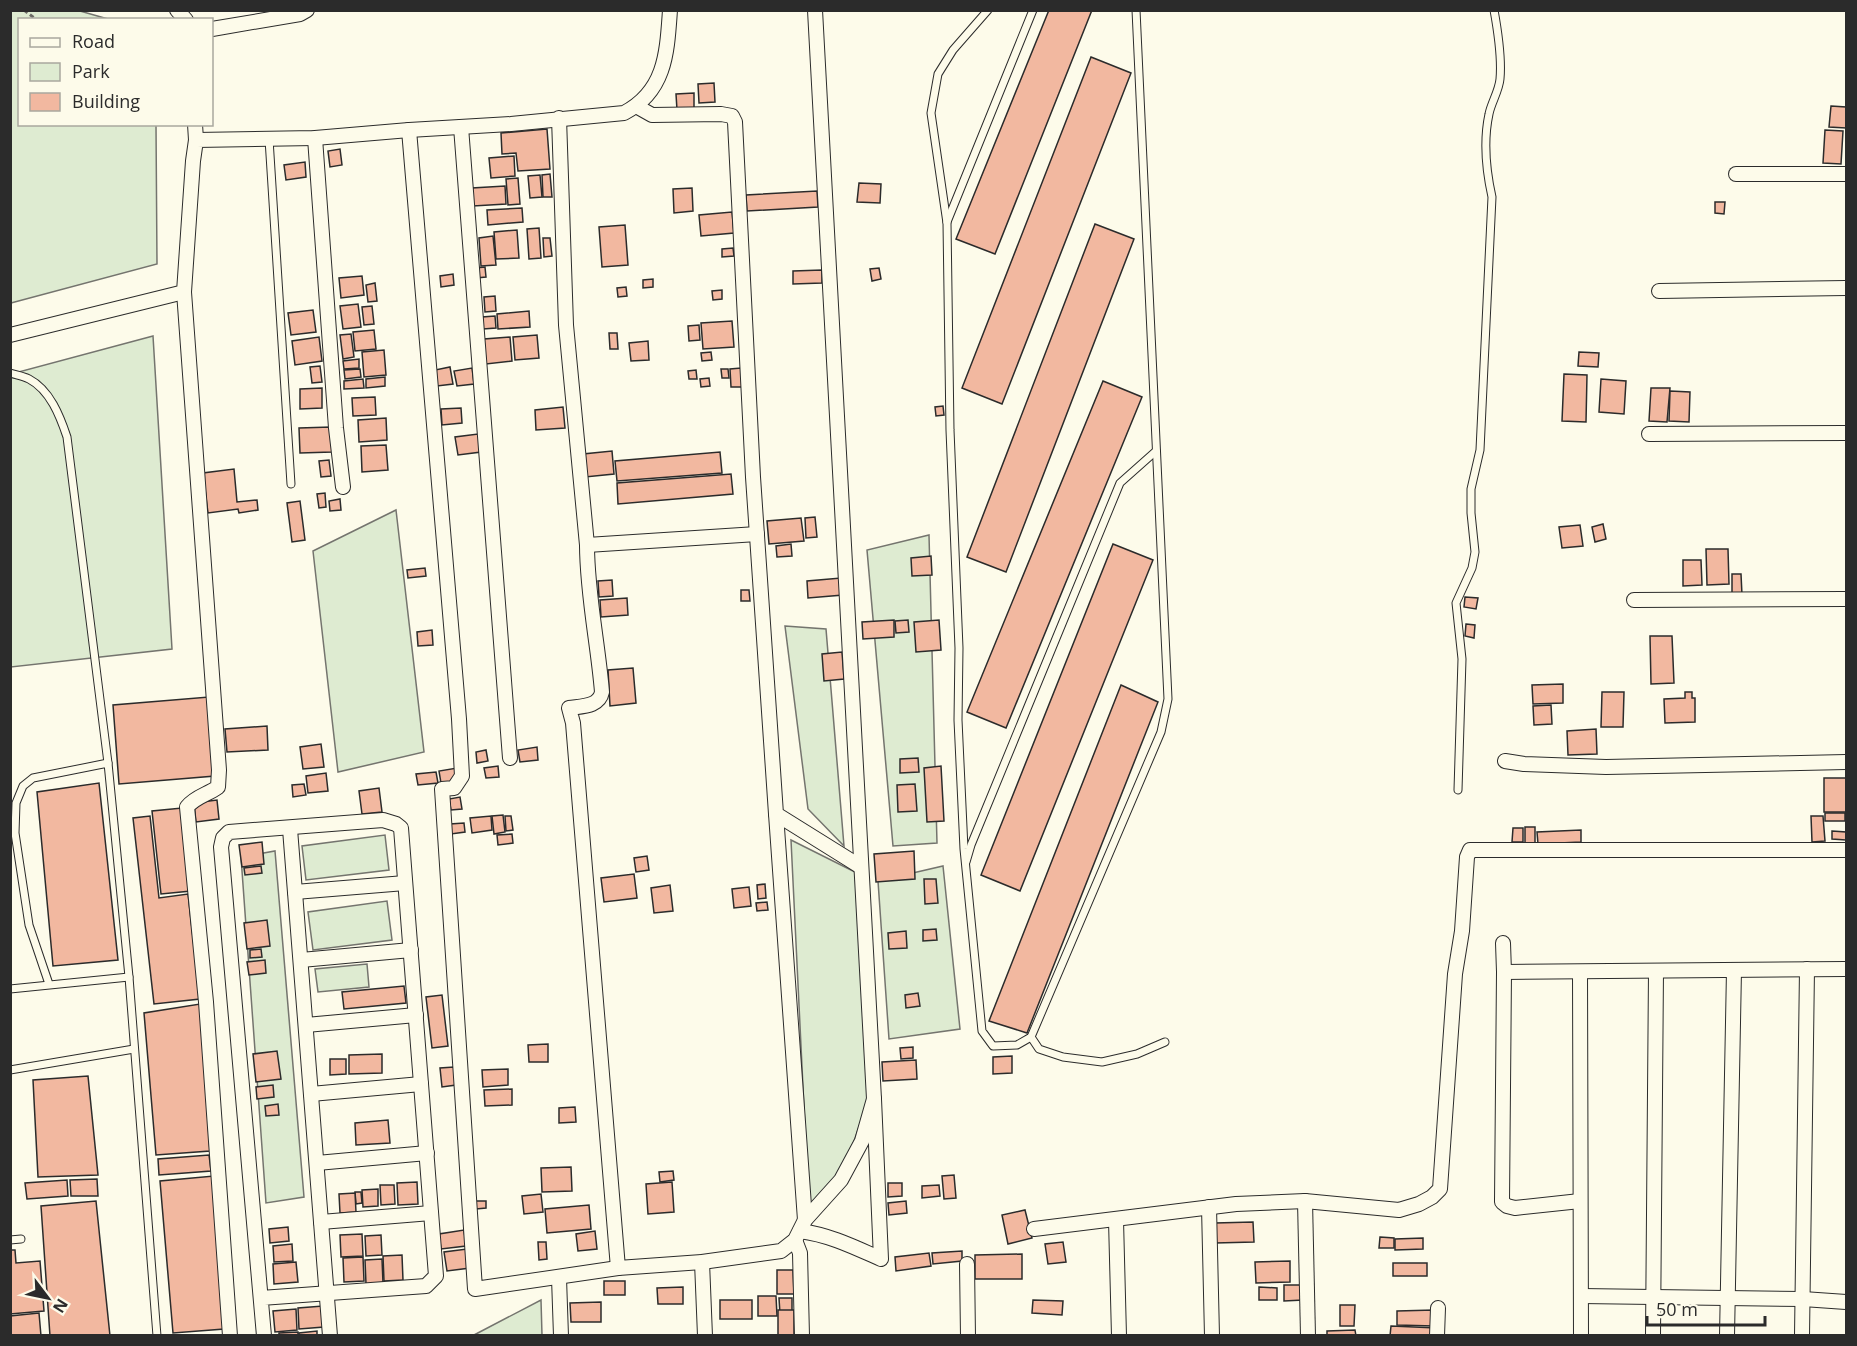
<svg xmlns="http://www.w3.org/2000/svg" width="1857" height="1346" viewBox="0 0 1857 1346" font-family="'Open Sans',sans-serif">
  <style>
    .green { fill: #deebd1; stroke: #74746e; stroke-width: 1.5 }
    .building { fill: #f2b8a0; stroke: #2b2b2b; stroke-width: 1.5 }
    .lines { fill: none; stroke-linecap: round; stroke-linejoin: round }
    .lane-casing { stroke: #2b2b2b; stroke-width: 9 }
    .street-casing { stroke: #2b2b2b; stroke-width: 16 }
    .path { stroke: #6a6964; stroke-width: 3; stroke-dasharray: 4.5 3; stroke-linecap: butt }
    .lane { stroke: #fdfbea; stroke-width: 7 }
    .street { stroke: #fdfbea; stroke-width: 14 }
  </style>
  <rect width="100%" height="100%" fill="#fdfbea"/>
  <g class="green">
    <polygon points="11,10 80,11 108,19 20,20 20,124 156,125 157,264 11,303"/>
    <polygon points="153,336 172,649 11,667 11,374"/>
    <polygon points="396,510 424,752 338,772 313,551"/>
    <polygon points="929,535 937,843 893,846 867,550"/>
    <polygon points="785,626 826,629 844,846 808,809"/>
    <polygon points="385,835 389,870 306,880 302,846"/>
    <polygon points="791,840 857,873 868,1101 853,1144 836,1177 809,1211"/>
    <polygon points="275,851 304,1197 266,1203 241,857"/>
    <polygon points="943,866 960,1029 889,1039 878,881"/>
    <polygon points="387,901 392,940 313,950 308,912"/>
    <polygon points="367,964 369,987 318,992 315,969"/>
    <polygon points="541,1300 542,1335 474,1335"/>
  </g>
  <g class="building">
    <polygon points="1049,10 1092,10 995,254 956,239"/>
    <polygon points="1091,57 1131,73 1002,404 962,388"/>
    <polygon points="714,83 715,102 699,103 698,84"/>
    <polygon points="694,93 694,109 677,110 676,94"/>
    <polygon points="1831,106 1846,107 1846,128 1829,127"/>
    <polygon points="547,129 550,169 518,171 516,153 502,154 501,133"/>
    <polygon points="1825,130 1843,131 1841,164 1823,163"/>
    <polygon points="340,149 342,165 330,167 328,151"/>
    <polygon points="514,156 515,176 491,178 489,158"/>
    <polygon points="305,162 306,177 286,180 284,165"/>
    <polygon points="550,174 552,197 543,197 542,175"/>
    <polygon points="540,175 542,197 530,198 528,176"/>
    <polygon points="518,178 520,204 508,205 506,179"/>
    <polygon points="859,183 881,184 880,203 857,202"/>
    <polygon points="505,186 506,204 473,206 472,188"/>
    <polygon points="692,188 693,211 674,213 673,189"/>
    <polygon points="817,191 818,207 747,211 746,195"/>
    <polygon points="1715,202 1725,202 1724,214 1715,213"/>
    <polygon points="522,208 523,222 488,225 487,210"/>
    <polygon points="732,212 734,233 701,236 699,215"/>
    <polygon points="1095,224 1134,239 1006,572 967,557"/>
    <polygon points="625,225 628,265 602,267 599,227"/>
    <polygon points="539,228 541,258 529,259 527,229"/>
    <polygon points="517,230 519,258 496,259 494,232"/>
    <polygon points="493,236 496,265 481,266 479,238"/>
    <polygon points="543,238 550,238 552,256 544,257"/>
    <polygon points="733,248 734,256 722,257 722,249"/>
    <polygon points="485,267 486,277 476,278 475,268"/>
    <polygon points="879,268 881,279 872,281 870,269"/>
    <polygon points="822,270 822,283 793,284 793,271"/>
    <polygon points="453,274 454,285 441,287 440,276"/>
    <polygon points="362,276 364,295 341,298 339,278"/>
    <polygon points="653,279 653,287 643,288 643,280"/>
    <polygon points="375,283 377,301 368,302 366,285"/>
    <polygon points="626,287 627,296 618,297 617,288"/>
    <polygon points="722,290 722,299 713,300 712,291"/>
    <polygon points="495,296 496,311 485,312 484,297"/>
    <polygon points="358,304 361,327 343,329 340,306"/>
    <polygon points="372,306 374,324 364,325 362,307"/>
    <polygon points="313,310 316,332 291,335 288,313"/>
    <polygon points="529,311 530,327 498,329 497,314"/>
    <polygon points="495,316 496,328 483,329 482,317"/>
    <polygon points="732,321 734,347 703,349 701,323"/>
    <polygon points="699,325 700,340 689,341 688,326"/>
    <polygon points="374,330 376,349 355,351 353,332"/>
    <polygon points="609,333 617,333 618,349 610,349"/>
    <polygon points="351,334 354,357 343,359 340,335"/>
    <polygon points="537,335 539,358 515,360 513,337"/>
    <polygon points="319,337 322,361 295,365 292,341"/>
    <polygon points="510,337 512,361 486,364 484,339"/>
    <polygon points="648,341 649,360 631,361 629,343"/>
    <polygon points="384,350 386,375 364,377 362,352"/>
    <polygon points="711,352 712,360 702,361 701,353"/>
    <polygon points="1579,352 1599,353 1598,367 1578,366"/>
    <polygon points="359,359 359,368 344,369 343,361"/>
    <polygon points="320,366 322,382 312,383 310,367"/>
    <polygon points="450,367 453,384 437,386 435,370"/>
    <polygon points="472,368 474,384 457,386 454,371"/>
    <polygon points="741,368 742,387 731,387 730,369"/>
    <polygon points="360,369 361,377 345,379 344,370"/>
    <polygon points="721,369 728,369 729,378 722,378"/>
    <polygon points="696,370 697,379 689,379 688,371"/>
    <polygon points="1564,374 1587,375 1586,422 1562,421"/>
    <polygon points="385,377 385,386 366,388 366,379"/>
    <polygon points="709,378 710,386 701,387 700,379"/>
    <polygon points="363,379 364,388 344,389 344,381"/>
    <polygon points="1601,379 1626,381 1624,414 1599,412"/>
    <polygon points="1103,381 1142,397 1006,728 967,712"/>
    <polygon points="322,388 322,408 300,409 300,389"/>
    <polygon points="1651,388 1670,388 1667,422 1649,421"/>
    <polygon points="1670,391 1690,392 1689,422 1669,421"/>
    <polygon points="375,397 376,415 353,416 352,398"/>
    <polygon points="943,406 944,415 936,416 935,407"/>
    <polygon points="563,407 565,428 536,430 535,410"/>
    <polygon points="461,408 462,423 442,425 441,409"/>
    <polygon points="386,418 387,440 359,442 358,420"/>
    <polygon points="331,427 332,452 300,453 299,428"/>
    <polygon points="478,434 481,452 458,455 455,437"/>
    <polygon points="386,445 388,470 362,472 361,446"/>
    <polygon points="612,451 614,474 585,477 583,454"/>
    <polygon points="720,452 722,473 617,481 615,461"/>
    <polygon points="329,460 331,476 321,477 319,461"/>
    <polygon points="234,469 237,502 257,500 258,510 239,513 238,509 208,513 203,473"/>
    <polygon points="731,474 733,494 618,504 617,483"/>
    <polygon points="325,493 326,507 319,508 317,494"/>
    <polygon points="340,499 341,510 330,511 329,501"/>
    <polygon points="300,501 305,540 292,542 287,503"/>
    <polygon points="815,517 817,537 806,538 805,518"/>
    <polygon points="801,518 804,541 769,544 767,521"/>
    <polygon points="1603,524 1606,539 1595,542 1592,527"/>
    <polygon points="1580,525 1583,546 1562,548 1559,527"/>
    <polygon points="791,544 792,556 777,557 776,546"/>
    <polygon points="1113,544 1153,560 1020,891 981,875"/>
    <polygon points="1706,549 1728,549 1729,584 1707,585"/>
    <polygon points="931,556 932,575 912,576 911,558"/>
    <polygon points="1683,560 1701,560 1702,585 1683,586"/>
    <polygon points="425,568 426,576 408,578 407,570"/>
    <polygon points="1732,574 1741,574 1742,595 1732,595"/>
    <polygon points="841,578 843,595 808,598 807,581"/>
    <polygon points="612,580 613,596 599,597 598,581"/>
    <polygon points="741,590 749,590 750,601 741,601"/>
    <polygon points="1465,597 1478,598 1476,609 1464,607"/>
    <polygon points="627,598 628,615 601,617 600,600"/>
    <polygon points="894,620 894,637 863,639 862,622"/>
    <polygon points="908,620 909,632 896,633 895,621"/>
    <polygon points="939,620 941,650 916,652 914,622"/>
    <polygon points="1466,624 1475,625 1474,638 1465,636"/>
    <polygon points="432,630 433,645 418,646 417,632"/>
    <polygon points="1650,636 1672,636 1674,683 1651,684"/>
    <polygon points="842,652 844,679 824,681 822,654"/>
    <polygon points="633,668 636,703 610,706 608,670"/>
    <polygon points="1563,684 1563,703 1533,704 1532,685"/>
    <polygon points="1121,685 1158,702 1027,1033 989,1021"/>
    <polygon points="1602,692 1624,692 1623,727 1601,727"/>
    <polygon points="1685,692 1692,692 1692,698 1695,698 1695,722 1665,723 1664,699 1685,698"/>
    <polygon points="209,697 215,776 119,784 113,705"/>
    <polygon points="1551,705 1552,724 1534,725 1533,706"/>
    <polygon points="267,726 268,750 227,752 225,729"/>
    <polygon points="1596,729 1597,754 1568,755 1567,731"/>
    <polygon points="321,744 324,767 303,769 300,747"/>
    <polygon points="537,747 538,760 520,762 518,750"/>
    <polygon points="486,750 488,761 477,763 476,752"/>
    <polygon points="918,758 919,772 900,773 900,759"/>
    <polygon points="498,766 499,777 486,778 484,768"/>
    <polygon points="941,766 944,821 927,822 924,768"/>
    <polygon points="457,768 459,781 441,783 439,771"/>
    <polygon points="436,772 438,783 418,785 416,774"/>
    <polygon points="326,773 328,791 308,793 306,776"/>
    <rect x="1824" y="778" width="22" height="34"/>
    <polygon points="99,783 118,960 53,966 37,792"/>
    <polygon points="304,784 306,795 293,797 292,785"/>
    <polygon points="915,784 917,811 898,812 897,785"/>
    <polygon points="379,788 382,812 362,814 359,791"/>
    <polygon points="460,797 462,809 451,810 449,799"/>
    <polygon points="217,800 219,819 196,822 194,803"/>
    <polygon points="182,808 191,891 161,894 152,811"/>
    <rect x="1825" y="813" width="20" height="8"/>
    <polygon points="503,815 505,832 494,834 492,816"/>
    <polygon points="150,816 159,898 188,894 200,999 154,1004 133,818"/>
    <polygon points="491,816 492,830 472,833 470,818"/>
    <polygon points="505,816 511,816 513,830 506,831"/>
    <polygon points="1811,816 1823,816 1825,841 1812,842"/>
    <polygon points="464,823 465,832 451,834 450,824"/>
    <rect x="1525" y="827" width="10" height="16"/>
    <polygon points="1513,828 1523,828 1523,842 1512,842"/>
    <polygon points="1581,830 1581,842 1538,844 1537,832"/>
    <polygon points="1832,831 1846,832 1846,840 1832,839"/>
    <polygon points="512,834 513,843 498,845 497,835"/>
    <polygon points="262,842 264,864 242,867 239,845"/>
    <polygon points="914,851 915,879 876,882 874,854"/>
    <polygon points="647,856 649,870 636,872 634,858"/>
    <polygon points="261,866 262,873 245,875 244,868"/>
    <polygon points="634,874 637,898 604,902 601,878"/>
    <polygon points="924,879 936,879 938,903 925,904"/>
    <polygon points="765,884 766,898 758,899 757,885"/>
    <polygon points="670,885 673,911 654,913 651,888"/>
    <polygon points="749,887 751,906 734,908 732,889"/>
    <polygon points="767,902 768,910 757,911 756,903"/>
    <polygon points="267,920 270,946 247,949 244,923"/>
    <polygon points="936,929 937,940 923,941 923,930"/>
    <polygon points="906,931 907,948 889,949 888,933"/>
    <polygon points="261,949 262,957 250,958 250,950"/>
    <polygon points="265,960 266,973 249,975 247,962"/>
    <polygon points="404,986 406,1003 344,1009 342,992"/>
    <polygon points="918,993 920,1006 906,1008 905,995"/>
    <polygon points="442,995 448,1046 432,1048 426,997"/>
    <polygon points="200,1004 210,1151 156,1155 144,1013"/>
    <polygon points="548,1044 548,1062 529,1062 528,1045"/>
    <polygon points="913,1047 913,1058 901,1059 900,1048"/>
    <polygon points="277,1051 281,1079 256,1082 253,1054"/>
    <polygon points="382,1054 382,1073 349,1074 349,1055"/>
    <polygon points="1012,1056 1012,1073 993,1074 993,1057"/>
    <polygon points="330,1059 346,1059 346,1074 330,1075"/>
    <polygon points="916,1060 917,1079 883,1081 882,1062"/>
    <polygon points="454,1067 456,1085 442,1087 440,1068"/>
    <polygon points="508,1069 508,1085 483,1087 482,1070"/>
    <polygon points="88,1076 98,1175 38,1177 33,1080"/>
    <polygon points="273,1085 274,1097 257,1099 256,1087"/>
    <polygon points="512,1089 512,1105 485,1106 484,1090"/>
    <polygon points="278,1104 279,1115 266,1116 265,1106"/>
    <polygon points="575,1107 576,1122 559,1123 559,1108"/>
    <polygon points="388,1120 390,1143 356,1145 355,1123"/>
    <polygon points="209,1155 211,1171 159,1175 158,1159"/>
    <polygon points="571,1167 572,1191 542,1192 541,1168"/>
    <polygon points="673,1171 674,1180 660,1182 659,1172"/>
    <polygon points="954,1175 956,1198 944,1199 942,1176"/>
    <polygon points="214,1176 224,1329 173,1333 160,1181"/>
    <polygon points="97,1179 98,1196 71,1196 70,1180"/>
    <polygon points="67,1180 68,1196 27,1199 25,1183"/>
    <polygon points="417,1182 418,1204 398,1205 397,1183"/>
    <polygon points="672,1182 674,1212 648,1214 646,1184"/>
    <polygon points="888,1183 902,1183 902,1196 888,1197"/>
    <polygon points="380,1185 394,1185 395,1204 381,1205"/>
    <polygon points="939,1185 940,1196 922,1198 922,1186"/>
    <polygon points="378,1189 378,1206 363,1207 362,1190"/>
    <polygon points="355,1192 361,1192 362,1203 356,1204"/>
    <polygon points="355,1193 356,1212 340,1213 339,1194"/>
    <polygon points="541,1194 543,1212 524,1214 522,1196"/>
    <polygon points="96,1201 110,1336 50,1336 41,1206"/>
    <polygon points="476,1201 486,1201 486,1208 476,1209"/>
    <polygon points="906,1201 907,1213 889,1215 888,1203"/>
    <polygon points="589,1205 591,1229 547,1233 545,1209"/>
    <polygon points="1025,1210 1032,1238 1008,1244 1002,1215"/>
    <polygon points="1253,1222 1254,1242 1215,1243 1215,1223"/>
    <polygon points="288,1227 289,1241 270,1243 269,1229"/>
    <polygon points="464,1230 466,1246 441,1249 439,1234"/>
    <polygon points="595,1231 597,1249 578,1251 576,1234"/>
    <polygon points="362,1234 363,1256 341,1257 340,1235"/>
    <polygon points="381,1235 382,1255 366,1256 365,1236"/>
    <polygon points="1380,1237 1394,1238 1394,1248 1379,1248"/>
    <polygon points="1423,1238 1423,1249 1395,1250 1395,1239"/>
    <polygon points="538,1242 546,1242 547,1259 539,1260"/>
    <polygon points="1063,1242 1066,1262 1048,1264 1045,1244"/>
    <polygon points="292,1244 293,1261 274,1262 273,1246"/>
    <polygon points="467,1249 470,1268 447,1271 444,1252"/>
    <polygon points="10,1250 15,1250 16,1263 40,1261 44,1311 10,1314"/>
    <polygon points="962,1251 962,1261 933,1264 932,1253"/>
    <polygon points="929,1253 931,1266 896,1271 895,1257"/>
    <polygon points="1022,1254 1022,1279 975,1279 975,1255"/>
    <polygon points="402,1255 403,1280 384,1281 383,1256"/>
    <polygon points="363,1257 364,1281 344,1282 343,1258"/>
    <polygon points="382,1259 383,1283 366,1284 365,1260"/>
    <polygon points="1290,1261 1290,1282 1256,1283 1255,1262"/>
    <polygon points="296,1262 298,1282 274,1284 273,1264"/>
    <rect x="1393" y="1263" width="34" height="13"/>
    <polygon points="777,1270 793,1270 794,1294 777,1294"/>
    <rect x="604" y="1281" width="21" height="14"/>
    <polygon points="1284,1285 1303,1285 1303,1300 1284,1301"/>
    <polygon points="683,1287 683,1304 658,1304 657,1288"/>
    <polygon points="1259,1287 1277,1288 1277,1300 1259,1300"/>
    <polygon points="758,1296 776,1296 777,1316 758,1316"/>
    <polygon points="779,1298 792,1298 792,1313 780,1314"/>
    <rect x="720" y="1300" width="32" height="19"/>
    <polygon points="1033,1300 1063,1301 1062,1315 1032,1313"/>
    <polygon points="601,1302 601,1322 571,1322 570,1303"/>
    <polygon points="1340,1305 1355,1305 1354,1326 1340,1326"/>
    <polygon points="323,1306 324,1327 299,1329 298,1308"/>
    <polygon points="296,1309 297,1330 275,1332 273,1311"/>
    <rect x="778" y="1310" width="16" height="26"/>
    <polygon points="1434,1310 1434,1326 1397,1325 1397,1311"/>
    <polygon points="39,1313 41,1336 10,1336 10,1316"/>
    <polygon points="1391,1326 1437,1328 1436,1336 1390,1336"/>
    <polygon points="1355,1330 1356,1336 1327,1336 1327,1331"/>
    <polygon points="317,1331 317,1336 299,1336 299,1333"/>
    <polygon points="298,1332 298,1336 279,1336 279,1333"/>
  </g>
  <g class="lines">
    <defs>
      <g id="lane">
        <polyline points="988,10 953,50 938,74 931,113 947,223 950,430 959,648 958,720 964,849 982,1031 993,1046 1017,1045 1031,1037 1161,732 1168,699 1136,10"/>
        <polyline points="269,139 291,484"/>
        <polyline points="947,222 1033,10"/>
        <path d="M10,373C16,375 23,376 29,379C50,390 60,416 67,437L108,763"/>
        <path d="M1458,790L1462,659L1456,603L1472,568L1475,552L1471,513V489L1480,450L1492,197C1486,170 1483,142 1489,114C1491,103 1499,91 1500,79C1502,57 1498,32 1494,10"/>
        <polyline points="966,862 971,845 1120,483 1156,451"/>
        <polyline points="49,984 29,925 15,833 16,803 23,786 33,778 108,763 129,977 157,1336"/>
        <polyline points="10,989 129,977"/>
        <polyline points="1031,1037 1039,1049 1063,1057 1102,1062 1137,1054 1165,1042"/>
        <polyline points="10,1070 134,1049"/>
        <polyline points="10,1240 21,1239"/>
      </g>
      <g id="street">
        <polyline points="177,10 186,20"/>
        <polyline points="212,29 300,14 307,10"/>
        <polyline points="636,106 652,115 721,114 732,116 735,122 753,477 776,814 861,867"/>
        <path d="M559,118L566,325L587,545C587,594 598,643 602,692C599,707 582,706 569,708L573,723L618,1268"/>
        <polyline points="195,124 196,140"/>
        <polyline points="461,127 510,758"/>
        <polyline points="409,130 459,719 462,776 454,788 442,789 475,1289 618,1268 702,1262 781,1251 795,1240 805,1220 841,1180 862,1141 874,1099"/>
        <polyline points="315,138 336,428 343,487"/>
        <polyline points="1736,174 1846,174"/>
        <polyline points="1659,291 1846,288"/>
        <path d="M184,292L219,770L218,787C207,795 196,796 187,807L206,1002L230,1336"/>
        <path d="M10,335L184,292L193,161L196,140L315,138L409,130L511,124L624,113C666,91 667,52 670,10"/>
        <polyline points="1649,434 1846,433"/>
        <polyline points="587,545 757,534"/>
        <polyline points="1634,600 1846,599"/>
        <polyline points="1505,761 1524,764 1606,767 1846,762"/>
        <polyline points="776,814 805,1220"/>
        <polyline points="290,829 330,1336"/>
        <polyline points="295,892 405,883"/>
        <polyline points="1503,943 1504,972 1502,1202 1507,1206 1515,1208 1580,1201"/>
        <polyline points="301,960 411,950"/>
        <polyline points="1504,972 1846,969"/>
        <polyline points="1580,972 1581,1336"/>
        <polyline points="306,1025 416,1015"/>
        <polyline points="311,1094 421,1084"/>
        <polyline points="317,1163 427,1153"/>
        <polyline points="1305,1201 1308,1336"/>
        <polyline points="1209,1207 1212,1336"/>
        <polyline points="1116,1220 1119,1336"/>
        <polyline points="321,1222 431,1213"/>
        <polyline points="1034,1229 1236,1204 1305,1201 1399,1210 1419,1204 1432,1197 1440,1189 1455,974 1462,931 1467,857 1470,850 1846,850"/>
        <path d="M800,1231C830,1235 854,1247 881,1259L874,1099L815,10"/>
        <polyline points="795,1240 800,1253 802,1336"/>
        <polyline points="702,1262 705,1336"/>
        <polyline points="967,1264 968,1336"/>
        <polyline points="559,1278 561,1336"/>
        <polyline points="1581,1296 1803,1299 1846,1302"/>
        <polyline points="261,1298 426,1286 436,1276 401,828 396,824 383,820 229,832 223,838 221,847 264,1336"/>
        <polyline points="1437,1336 1438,1308"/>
        <polyline points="1653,1336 1656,971"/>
        <polyline points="1727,1336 1734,970"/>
        <polyline points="1802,1336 1807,969"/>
      </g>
    </defs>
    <use href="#lane" class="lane-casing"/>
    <use href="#street" class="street-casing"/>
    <polyline class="path" points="24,10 37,20"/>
    <use href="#lane" class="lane"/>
    <use href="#street" class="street"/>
  </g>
  <rect width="1857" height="1346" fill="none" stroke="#2b2b2b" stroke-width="24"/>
  <rect x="18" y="18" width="195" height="108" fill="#fdfbea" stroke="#a9a89e" stroke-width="1.5"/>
  <rect x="30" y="38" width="30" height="9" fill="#fdfbea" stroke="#a9a89e" stroke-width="1.5"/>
  <text x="72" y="48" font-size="18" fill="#2b2b2b">Road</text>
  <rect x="30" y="63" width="30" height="18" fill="#deebd1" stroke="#a9a89e" stroke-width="1.5"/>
  <text x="72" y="78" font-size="18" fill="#2b2b2b">Park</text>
  <rect x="30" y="93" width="30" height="18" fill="#f2b8a0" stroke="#a9a89e" stroke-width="1.5"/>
  <text x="72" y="108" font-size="18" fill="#2b2b2b">Building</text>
  <g transform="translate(48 1298) rotate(122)" stroke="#fdfbea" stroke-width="4.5" paint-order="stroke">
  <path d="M0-4.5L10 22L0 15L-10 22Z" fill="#2b2b2b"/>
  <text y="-9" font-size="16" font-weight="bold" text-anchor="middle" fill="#2b2b2b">N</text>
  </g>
  <path d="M1647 1316v9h118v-9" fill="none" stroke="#2b2b2b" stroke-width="3"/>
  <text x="1656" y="1316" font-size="18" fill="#2b2b2b" stroke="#fdfbea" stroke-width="4.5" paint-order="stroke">50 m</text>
</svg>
